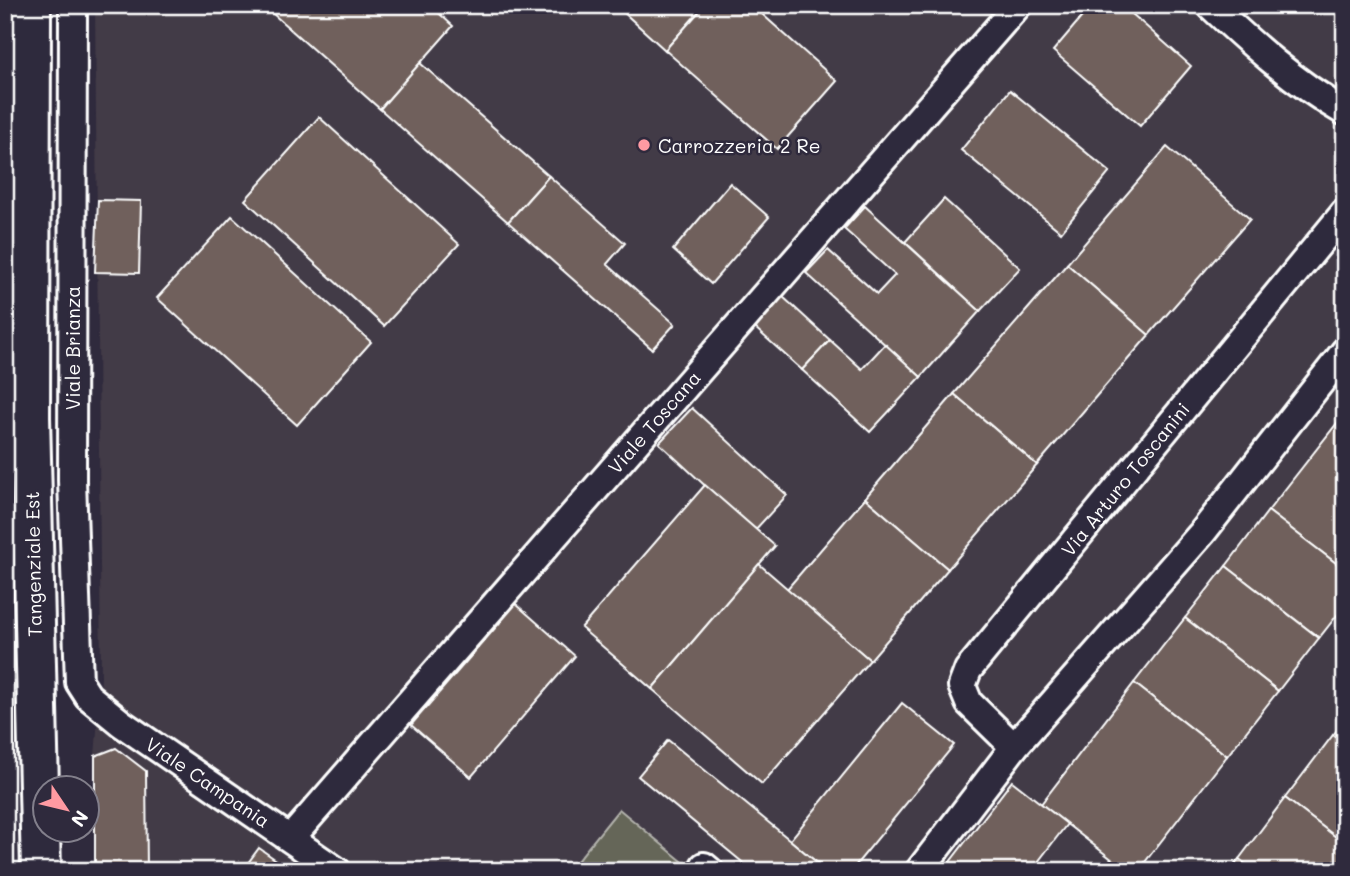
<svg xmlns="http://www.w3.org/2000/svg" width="1350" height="876" viewBox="0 0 1350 876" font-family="Mali,sans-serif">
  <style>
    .built { fill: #423a46 }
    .green { fill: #656658; stroke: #b2b2ac; stroke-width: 2 }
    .building { fill: #6f605c; stroke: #fff; stroke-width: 2 }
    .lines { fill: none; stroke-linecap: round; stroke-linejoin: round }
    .street-casing { stroke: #fff; stroke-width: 32 }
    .highway-casing { stroke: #fff; stroke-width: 44 }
    .street { stroke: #2f2a3d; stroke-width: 26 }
    .highway { stroke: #2f2a3d; stroke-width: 38 }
    .poi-dot { fill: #ff9aa2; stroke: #2f2a3d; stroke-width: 2.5 }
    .labels { text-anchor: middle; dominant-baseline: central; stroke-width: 5; stroke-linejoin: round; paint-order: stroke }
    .poi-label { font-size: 19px; fill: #fff; stroke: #2f2a3d; text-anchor: start }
    .street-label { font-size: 19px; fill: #fff; stroke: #2f2a3d }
  </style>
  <rect width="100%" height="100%" fill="#2f2a3d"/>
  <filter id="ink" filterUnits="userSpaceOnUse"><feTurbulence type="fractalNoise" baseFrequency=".0143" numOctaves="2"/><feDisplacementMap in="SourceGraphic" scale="14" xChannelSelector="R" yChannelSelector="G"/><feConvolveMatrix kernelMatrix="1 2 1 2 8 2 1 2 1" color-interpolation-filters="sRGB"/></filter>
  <g filter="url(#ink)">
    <polygon class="built" points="95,5 1345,5 1345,871 95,871 95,756 101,678"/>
    <polygon class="green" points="619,809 694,871 569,871"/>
    <g class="building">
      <polygon points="263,5 430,5 453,26 380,109"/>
      <polygon points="623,5 705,5 665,50 620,9"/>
      <polygon points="705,5 752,5 837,81 777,149 665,50"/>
      <polygon points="1092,5 1122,5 1191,66 1140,126 1053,51"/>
      <polygon points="420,63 549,176 508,222 380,109"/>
      <polygon points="1010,90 1110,172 1061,232 961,150"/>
      <polygon points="319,117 459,244 384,326 245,200"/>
      <polygon points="1167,147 1250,219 1149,335 1067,264"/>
      <polygon points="549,176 625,243 607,264 675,324 652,349 508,222"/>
      <polygon points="730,183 769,217 711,284 673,250"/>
      <polygon points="944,199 1020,268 980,311 905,242"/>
      <polygon points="98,200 141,201 139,273 95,272"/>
      <polygon points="865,206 980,311 921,377 806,273 828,250 877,294 895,275 844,229"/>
      <polygon points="232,216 371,342 297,425 157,298"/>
      <polygon points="1067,264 1149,335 1037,465 954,394"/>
      <polygon points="782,296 830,340 802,370 754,327"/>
      <polygon points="830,340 862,369 885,344 921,377 870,432 802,370"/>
      <polygon points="954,394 1037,465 948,569 865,498"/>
      <polygon points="692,408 787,495 754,531 659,443"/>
      <polygon points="1345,413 1345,570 1268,511"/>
      <polygon points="705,485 775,546 652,689 581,628"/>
      <polygon points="865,498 948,569 870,660 787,589"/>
      <polygon points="1268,511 1345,570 1345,605 1319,638 1226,566"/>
      <polygon points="759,564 870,660 762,784 652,689"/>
      <polygon points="1226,566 1319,638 1278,691 1185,618"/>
      <polygon points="516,604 575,656 471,777 411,725"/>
      <polygon points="1185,618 1278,691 1227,756 1134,683"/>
      <polygon points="1134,683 1227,756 1138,871 1127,871 1041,804"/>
      <polygon points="902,703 954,745 851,871 827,871 790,840"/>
      <polygon points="1345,720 1345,744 1333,735"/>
      <polygon points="1333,735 1345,744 1345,844 1285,798"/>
      <polygon points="668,740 790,840 827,871 753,871 638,776"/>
      <polygon points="116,748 146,771 147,871 95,871 95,756"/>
      <polygon points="1012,781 1067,824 1031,871 943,871"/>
      <polygon points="1285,798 1345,844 1345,871 1254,871 1239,859"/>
      <polygon points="259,848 292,871 242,871"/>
      <polygon points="1239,859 1254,871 1230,871"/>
    </g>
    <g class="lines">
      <defs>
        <g id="street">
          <polyline points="73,5 72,480 79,682 88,696 121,723 337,871"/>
          <path d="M1210,5C1251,44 1295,83 1345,112"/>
          <polyline points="1014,747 969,703 962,686 968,670 1345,212"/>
          <polyline points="291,838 1018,5"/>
          <polyline points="704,866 710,871"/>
          <polyline points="919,871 1014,747 1202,533 1345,351"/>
        </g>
        <polyline id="highway" points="31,5 30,417 41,871"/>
      </defs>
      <use href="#street" class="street-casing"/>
      <use href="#highway" class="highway-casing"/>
      <use href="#street" class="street"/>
      <use href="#highway" class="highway"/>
    </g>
  </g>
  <circle class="poi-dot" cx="644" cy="145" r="7"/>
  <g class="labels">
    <g class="poi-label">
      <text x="658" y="145">Carrozzeria 2 Re</text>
    </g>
    <g class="street-label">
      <text transform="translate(72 348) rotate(-90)">Viale Brianza</text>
      <text transform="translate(654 422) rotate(-49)">Viale Toscana</text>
      <text transform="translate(1125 479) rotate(-51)">Via Arturo Toscanini</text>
      <text transform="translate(33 564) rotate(-91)">Tangenziale Est</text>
      <text transform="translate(208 782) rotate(34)">Viale Campania</text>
    </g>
  </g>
  <rect width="1350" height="876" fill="none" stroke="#2f2a3d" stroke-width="28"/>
  <rect x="14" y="14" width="1322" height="848" fill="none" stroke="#fff" stroke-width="2.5" filter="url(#ink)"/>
  <g transform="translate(66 809) rotate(125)"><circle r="33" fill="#2f2a3d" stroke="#827f8b" stroke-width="2"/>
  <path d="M0-5L12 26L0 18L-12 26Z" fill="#ff9aa2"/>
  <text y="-10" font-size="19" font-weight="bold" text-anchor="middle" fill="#ffffff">N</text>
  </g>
</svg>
